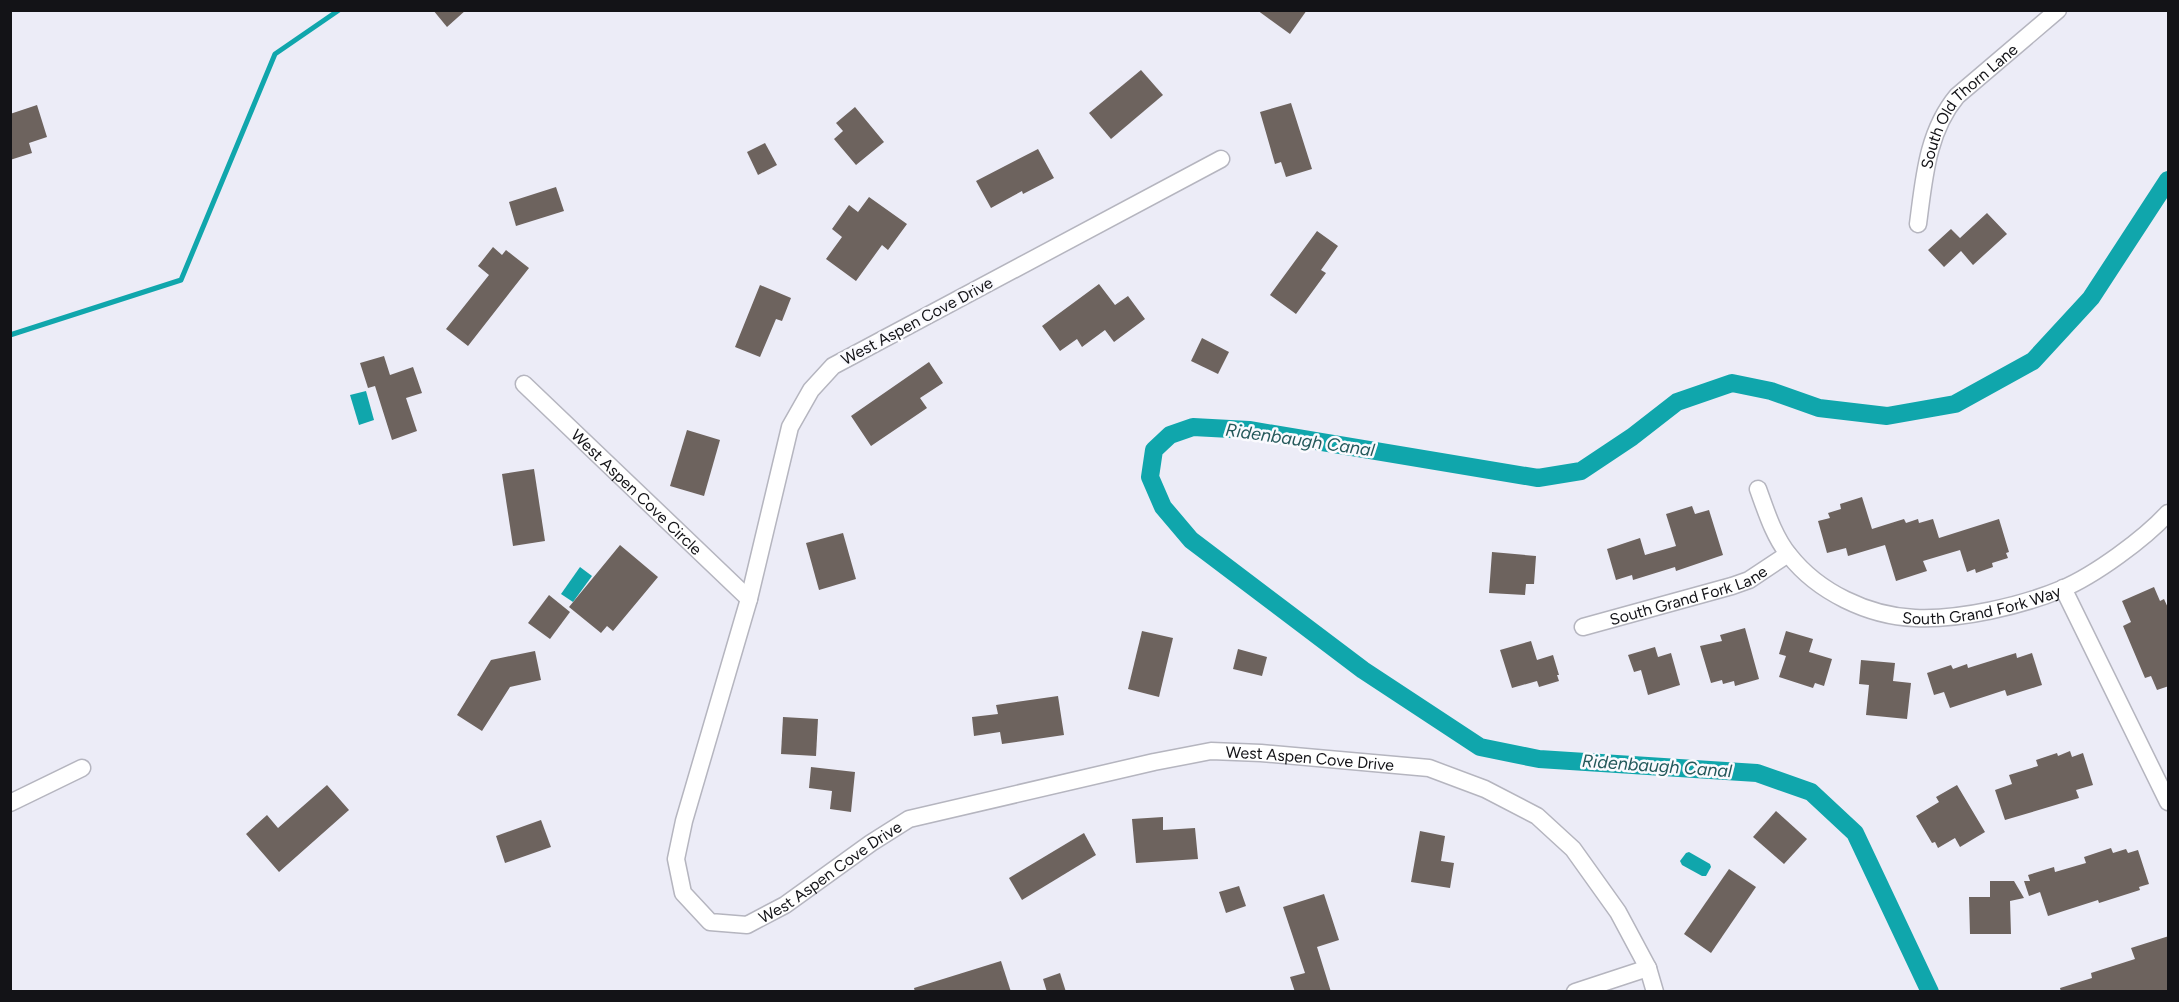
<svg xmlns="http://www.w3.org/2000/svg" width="2179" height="1002" viewBox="0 0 2179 1002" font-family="Figtree,sans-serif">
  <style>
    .water { fill: #10a6ac }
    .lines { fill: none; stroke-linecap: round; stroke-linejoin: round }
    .stream { stroke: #10a6ac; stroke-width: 5 }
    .canal { stroke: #10a6ac; stroke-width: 18 }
    .building { fill: #6d635e }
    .street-casing { stroke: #b5b5bf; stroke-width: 19 }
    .street { stroke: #fff; stroke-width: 16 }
    .labels { text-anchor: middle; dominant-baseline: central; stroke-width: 5; stroke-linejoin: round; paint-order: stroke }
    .street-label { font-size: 16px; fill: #131317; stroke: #fafafe }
    .water-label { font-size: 18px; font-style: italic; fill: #24595b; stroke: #fafafe }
  </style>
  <rect width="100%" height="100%" fill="#ececf7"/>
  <g class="water">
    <polygon points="366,391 374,420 359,425 350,395"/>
    <polygon points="580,567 592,576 573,602 561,594"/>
    <polygon points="1689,852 1710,864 1711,867 1706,876 1702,876 1682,865 1680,861 1686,853"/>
  </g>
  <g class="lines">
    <polyline class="stream" points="10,335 181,280 275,54 339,10"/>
    <polyline class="canal" points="1930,992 1855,833 1811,792 1757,773 1539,759 1480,747 1363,670 1191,540 1163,507 1150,477 1154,450 1170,435 1193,427 1249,430 1538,478 1581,471 1632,437 1677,402 1732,383 1771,391 1819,408 1887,416 1955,404 2033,361 2091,298 2168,180"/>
  </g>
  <g class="building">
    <polygon points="433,10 466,10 447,27"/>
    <polygon points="1257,10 1307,10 1290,34"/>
    <polygon points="1141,70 1163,95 1111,139 1089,113"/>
    <polygon points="1291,103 1312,169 1286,177 1281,162 1275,164 1260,112"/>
    <polygon points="37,105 47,137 29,143 32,153 10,160 10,114"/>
    <polygon points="855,107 884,142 856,165 834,139 843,131 836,123"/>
    <polygon points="765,143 777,165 758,175 747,152"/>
    <polygon points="1038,149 1054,178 1023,194 1022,191 991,208 976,181"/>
    <polygon points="556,187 564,211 516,226 509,202"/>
    <polygon points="869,197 907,224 888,250 882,245 856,281 826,259 842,237 832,229 849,205 858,212"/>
    <polygon points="1987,213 2007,234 1973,265 1961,251 1944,267 1928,250 1951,229 1960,238"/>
    <polygon points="1317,231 1338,246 1321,270 1326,273 1296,314 1270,295"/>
    <polygon points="493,247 502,255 506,250 529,268 468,346 446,329 489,275 478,266"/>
    <polygon points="1099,284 1115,305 1128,296 1145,319 1114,342 1105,330 1082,347 1077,339 1060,351 1042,326"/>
    <polygon points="760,285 791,298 782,321 776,319 760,357 735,347"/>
    <polygon points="1202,338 1229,352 1218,374 1191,361"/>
    <polygon points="384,356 390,375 413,367 422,393 406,398 417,431 392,440 375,386 368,388 360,363"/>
    <polygon points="929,362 943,383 920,398 927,408 871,446 851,416"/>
    <polygon points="687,430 720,440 704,496 670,486"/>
    <polygon points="534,469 545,541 513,546 502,474"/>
    <polygon points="1862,497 1872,529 1904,519 1906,523 1918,519 1919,523 1933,519 1939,538 1999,519 2009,552 2006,553 2008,558 1992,563 1993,567 1976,573 1975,569 1967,572 1960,550 1923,561 1927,571 1896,581 1885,545 1848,556 1846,548 1827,553 1818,521 1830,518 1828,513 1841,509 1840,504"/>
    <polygon points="1692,506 1695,514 1709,510 1723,555 1676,571 1675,567 1633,580 1632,575 1616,580 1607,549 1640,538 1645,555 1676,546 1666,514"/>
    <polygon points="843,533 856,579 819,590 806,543"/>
    <polygon points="620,545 658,577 613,631 607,626 601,633 569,607"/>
    <polygon points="1492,552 1536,556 1534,584 1526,584 1525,595 1489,593"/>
    <polygon points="2154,587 2160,601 2164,599 2169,610 2169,686 2157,690 2151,676 2145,678 2123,626 2131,622 2122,601"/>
    <polygon points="549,595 570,612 550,639 528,623"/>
    <polygon points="1745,628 1759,679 1735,686 1734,681 1723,684 1722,680 1711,683 1700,646 1722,641 1720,635"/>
    <polygon points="1142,631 1173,638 1159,697 1128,689"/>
    <polygon points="1786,631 1813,639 1809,652 1832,659 1824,686 1815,683 1813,688 1779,677 1786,656 1779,654"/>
    <polygon points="1531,641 1537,660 1553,655 1559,675 1557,675 1559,681 1539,687 1537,681 1512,688 1500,650"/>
    <polygon points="1655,647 1658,657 1671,653 1680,685 1648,695 1641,670 1634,672 1628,655"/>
    <polygon points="1238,649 1267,657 1262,676 1233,669"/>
    <polygon points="535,651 541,680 510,687 482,731 457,715 491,660"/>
    <polygon points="2016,653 2017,658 2032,653 2042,685 2007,696 2005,690 1950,708 1944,692 1934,695 1927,673 1951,665 1953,669 1967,664 1968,668"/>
    <polygon points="1861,660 1895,663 1893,681 1911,683 1907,719 1866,715 1869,685 1859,684"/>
    <polygon points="1058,696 1064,735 1002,744 1000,732 974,736 972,717 998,714 996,705"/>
    <polygon points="783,717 818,719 816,756 781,754"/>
    <polygon points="2070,751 2072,757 2083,753 2093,785 2076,790 2079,798 2005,820 1995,790 2012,784 2009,775 2038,766 2036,760 2057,753 2058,756"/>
    <polygon points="811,767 855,772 851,812 830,809 832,791 809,788"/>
    <polygon points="327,785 349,810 279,872 246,834 267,815 278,828"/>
    <polygon points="1957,785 1985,832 1960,847 1955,838 1938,848 1935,842 1932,843 1916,816 1939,802 1936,797"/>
    <polygon points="1776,811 1807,839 1784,864 1753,837"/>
    <polygon points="1163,817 1163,830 1195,828 1198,859 1136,863 1132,819"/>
    <polygon points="541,820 551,847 505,863 496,836"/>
    <polygon points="1420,831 1445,836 1441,861 1454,863 1450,888 1411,882"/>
    <polygon points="1084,833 1096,855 1022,900 1009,878"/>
    <polygon points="2111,848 2113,853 2126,849 2128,853 2138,850 2149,884 2139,887 2140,890 2099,903 2098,900 2048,916 2040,892 2029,896 2024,881 2030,881 2028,875 2054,867 2055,872 2086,863 2084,857"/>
    <polygon points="1729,869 1756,887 1711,953 1684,934"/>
    <polygon points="1990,881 2014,881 2024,898 2010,901 2011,934 1970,934 1969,897 1990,897"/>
    <polygon points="1239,886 1246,906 1226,913 1219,892"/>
    <polygon points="1324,894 1339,940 1317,947 1331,992 1295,992 1290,977 1305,973 1283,907"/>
    <polygon points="2169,936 2169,992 2061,992 2060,988 2092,978 2091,973 2135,959 2131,948"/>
    <polygon points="1001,961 1011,992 915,992 914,988"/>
    <polygon points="1060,973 1066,992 1047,992 1043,979"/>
  </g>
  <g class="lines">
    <defs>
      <g id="street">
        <path id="s1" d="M1221,159L833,366L811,390L790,427L749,599L684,821L676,859L683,893L710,922L747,925L785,905L871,843L909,819L1154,762L1211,751L1261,753L1429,768L1485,789L1537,816L1573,849L1618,912L1648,968L1655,992"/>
        <path id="s2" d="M1918,224C1924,179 1927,132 1957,96L2058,10"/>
        <path id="s3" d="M524,384L749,599"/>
        <path id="s4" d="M1758,489C1766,511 1774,537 1789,555C1818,592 1868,616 1915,618C1960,620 2021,606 2062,589C2095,575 2144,539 2168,513"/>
        <polyline points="2063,588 2168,802"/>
        <path id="s5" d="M1583,627L1732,586L1749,580L1788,554"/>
        <polyline points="10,803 82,768"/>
        <polyline points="1575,992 1648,968"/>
      </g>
    </defs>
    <use href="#street" class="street-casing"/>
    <use href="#street" class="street"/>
  </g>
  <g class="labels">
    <g class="street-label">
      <text stroke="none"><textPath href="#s2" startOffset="134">South Old Thorn Lane</textPath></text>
      <text transform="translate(917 321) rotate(-28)">West Aspen Cove Drive</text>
      <text stroke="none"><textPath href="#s3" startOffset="156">West Aspen Cove Circle</textPath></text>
      <text stroke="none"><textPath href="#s5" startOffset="110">South Grand Fork Lane</textPath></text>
      <text stroke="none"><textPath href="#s4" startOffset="286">South Grand Fork Way</textPath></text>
      <text stroke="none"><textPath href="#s1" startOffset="1676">West Aspen Cove Drive</textPath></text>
      <text stroke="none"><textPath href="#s1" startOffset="1172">West Aspen Cove Drive</textPath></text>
    </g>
    <g class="water-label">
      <text transform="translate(1300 440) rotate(8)">Ridenbaugh Canal</text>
      <text transform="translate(1657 766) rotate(4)">Ridenbaugh Canal</text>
    </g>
  </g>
  <rect width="2179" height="1002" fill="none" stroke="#131317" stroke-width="24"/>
</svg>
